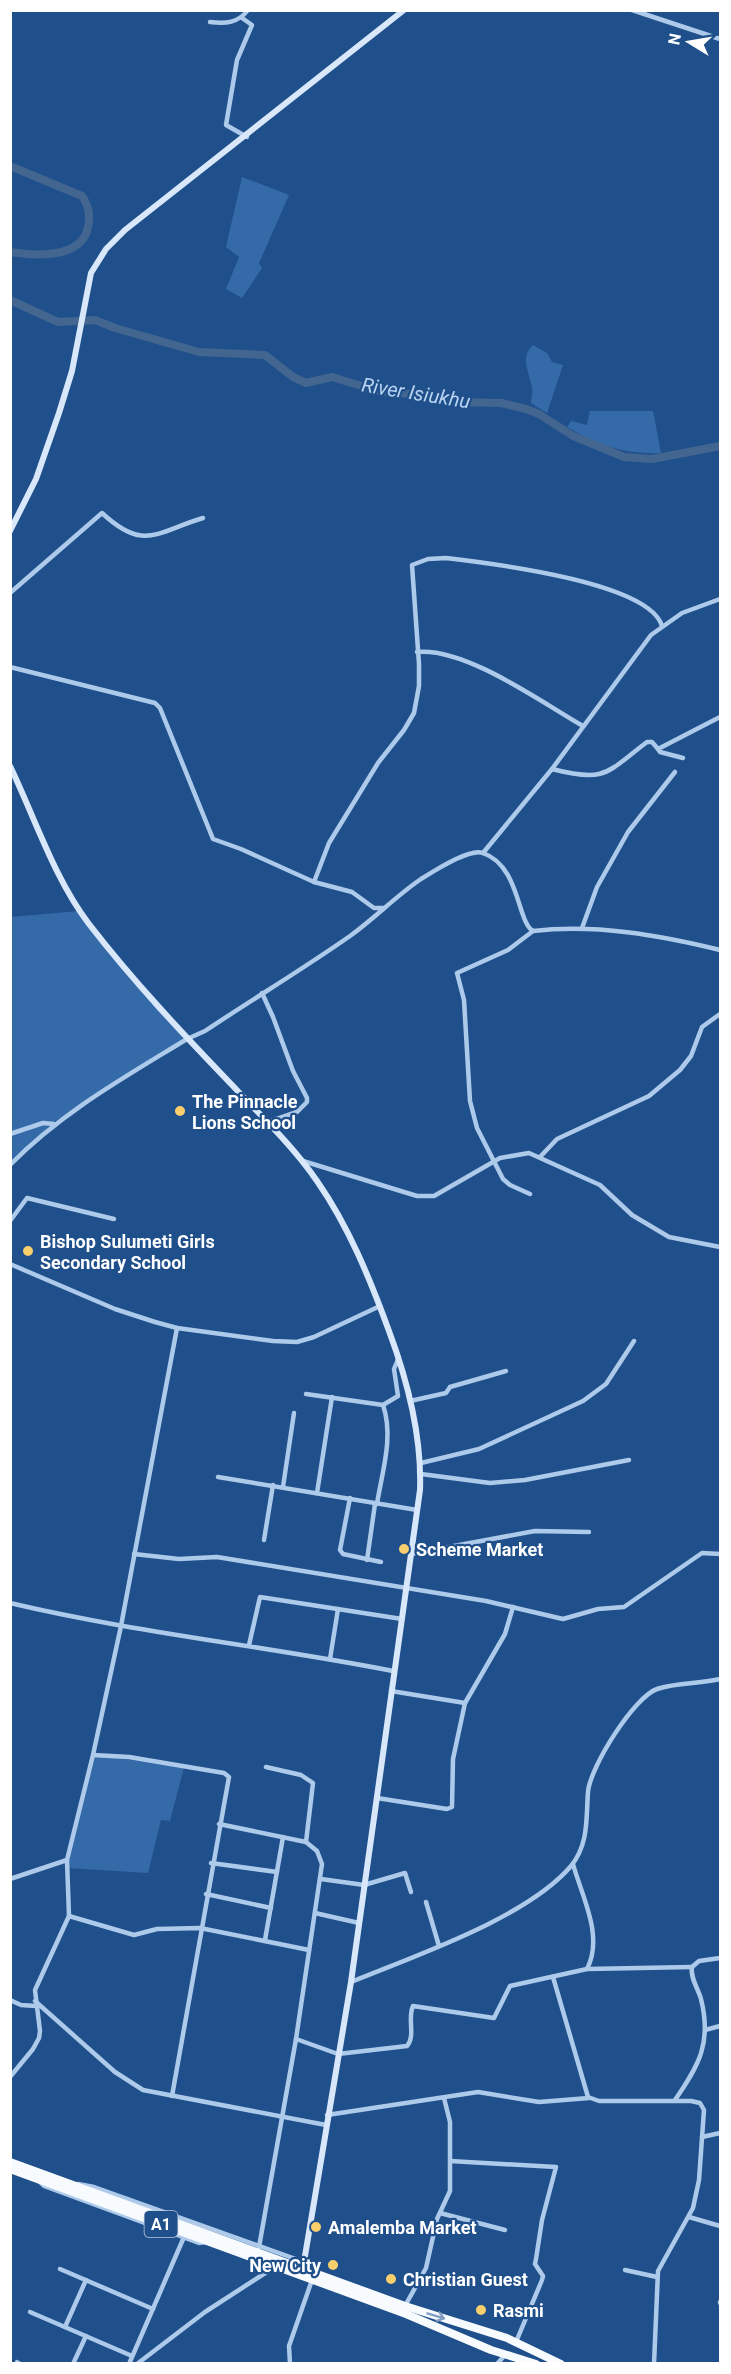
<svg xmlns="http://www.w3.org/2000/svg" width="731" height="2374" viewBox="0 0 731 2374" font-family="Roboto,sans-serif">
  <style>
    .green { fill: #346aa8 }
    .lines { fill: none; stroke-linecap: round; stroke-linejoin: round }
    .river { stroke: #436690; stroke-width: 8 }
    .minor { stroke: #adcaeb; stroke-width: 4.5 }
    .secondary { stroke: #d8e7f9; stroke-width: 6 }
    .trunk { stroke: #f8fbfe; stroke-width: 8 }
    .oneway { stroke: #819dbf }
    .poi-dot { fill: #f9ce6d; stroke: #20508b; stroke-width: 2 }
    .labels { text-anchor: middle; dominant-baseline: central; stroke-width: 4.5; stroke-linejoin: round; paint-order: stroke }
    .shield { fill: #20508b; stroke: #bccadc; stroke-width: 1.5 }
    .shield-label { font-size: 16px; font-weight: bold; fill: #fff }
    .poi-label { font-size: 18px; font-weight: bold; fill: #fff; stroke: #20508b; text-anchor: start }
    .water-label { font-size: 20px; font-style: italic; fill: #b8d4f2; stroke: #20508b }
  </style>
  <rect width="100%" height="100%" fill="#20508b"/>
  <g class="green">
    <polygon points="242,177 289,195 259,263 262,268 242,298 226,289 239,257 226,247"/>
    <path d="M533,345L547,353L552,362L563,365L547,413L531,403C531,399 533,392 532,388C530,373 519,358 533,345Z"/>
    <path d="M590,411H653L661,453C626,455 597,445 567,427L571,421L587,425Z"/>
    <polygon points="79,911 187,1038 54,1122 11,1163 11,917"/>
    <polygon points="93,1755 184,1767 170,1821 161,1820 148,1873 66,1868"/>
  </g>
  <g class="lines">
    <g class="river">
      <path d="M10,166L82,196C89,206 91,215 88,227C82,259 36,256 10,252"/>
      <polyline points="10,300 58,322 95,320 115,328 199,352 265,355 293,377 306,383 332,377 378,391 422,395 453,402 501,403 526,409 539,414 573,436 624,457 652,459 720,446"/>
    </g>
    <g class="minor">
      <polyline points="632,10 720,39"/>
      <polyline points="242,18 252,25 237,60 226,125 247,137"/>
      <path d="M210,22C226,24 238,23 248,10"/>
      <path d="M10,593L102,513C144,552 156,532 203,518"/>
      <path d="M417,652C465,647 541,702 583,726"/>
      <polyline points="10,667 155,703 160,708 213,839 241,849 314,882 352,892 374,908 383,908"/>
      <polyline points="683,758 660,752 658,749 720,717"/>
      <path d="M552,769C606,783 606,773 647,742H652L658,749"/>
      <polyline points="483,853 552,769 651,635 682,613 720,599"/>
      <path d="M314,882L329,843L378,763L404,730L414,713L419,686V664L412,565L428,559L446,558C489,563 649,582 662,626"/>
      <polyline points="582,928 597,887 628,832 675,772"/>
      <polyline points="262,993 273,1017 293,1071 307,1098 307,1102 297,1112 268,1122"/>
      <polyline points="10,1134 43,1123 54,1124"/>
      <polyline points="540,1157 557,1139 649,1096 680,1070 691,1056 702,1027 720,1014"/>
      <polyline points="303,1161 417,1196 434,1196 500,1158 529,1153 600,1185 632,1215 669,1237 720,1247"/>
      <path d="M10,1165C62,1112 125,1077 187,1039L205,1031C253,999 303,969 350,936C375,918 396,896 421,879C434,871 469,848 483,853C520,866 517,922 533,931C596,924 659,935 720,950"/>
      <polyline points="530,1194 510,1185 503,1179 477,1128 470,1101 464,1000 457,973 508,950 533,931"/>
      <polyline points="10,1221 27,1198 114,1219"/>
      <polyline points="10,1264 115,1309 155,1322 177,1328 273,1341 297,1342 314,1337 380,1306"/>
      <polyline points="306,1394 383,1405 398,1396 394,1369 399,1357"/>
      <polyline points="410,1401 446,1393 450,1387 506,1371"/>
      <polyline points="421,1463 479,1449 583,1401 606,1384 634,1341"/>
      <polyline points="421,1474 490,1483 525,1480 629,1460"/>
      <polyline points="218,1477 417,1510"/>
      <polyline points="283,1487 294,1413"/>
      <polyline points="317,1493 332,1397"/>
      <polyline points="350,1498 340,1550 343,1554 381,1562"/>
      <path d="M377,1504C382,1472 394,1437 383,1405"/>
      <polyline points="264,1540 273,1485"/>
      <polyline points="134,1554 179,1559 217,1557 486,1601 563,1619 598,1609 624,1607 702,1553 720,1554"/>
      <polyline points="411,1554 535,1531 589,1532"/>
      <polyline points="367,1560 375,1504"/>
      <path d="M10,1603C137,1633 266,1646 393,1671"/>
      <polyline points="249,1645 260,1597 402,1619"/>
      <polyline points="330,1659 338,1609"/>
      <polyline points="391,1691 465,1703 505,1634 513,1607"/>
      <polyline points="93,1755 129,1757 224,1773 229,1777 172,2096"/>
      <polyline points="266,1767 301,1775 313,1783 306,1842"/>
      <polyline points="377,1798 447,1809 452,1807 453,1759 465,1703"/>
      <polyline points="219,1824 306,1842 317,1851 322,1864 296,2039 259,2247"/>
      <polyline points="211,1863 277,1872"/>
      <polyline points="10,1879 67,1860"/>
      <polyline points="321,1879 364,1885 405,1873 411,1892"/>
      <polyline points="206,1894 271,1908"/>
      <polyline points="426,1902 439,1946"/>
      <polyline points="315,1913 359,1923"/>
      <polyline points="69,1916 134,1935 157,1929 200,1928 309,1950"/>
      <polyline points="265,1940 283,1837"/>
      <polyline points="587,1969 692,1967"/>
      <polyline points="553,1977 588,2097 599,2101 691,2101 700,2103 704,2110 699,2180 693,2208 658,2271 654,2364"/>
      <path d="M351,1982C414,1956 527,1918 571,1866C589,1844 586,1818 588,1792C590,1767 634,1697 657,1689C677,1682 700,1684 720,1679"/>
      <polyline points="10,2000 21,2005 36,2006"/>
      <polyline points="35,2001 115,2072 143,2090 326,2125"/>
      <polyline points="705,2030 720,2026"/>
      <path d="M296,2039L338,2054L407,2046C416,2036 407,2018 413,2006L494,2018L510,1986L587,1969C604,1936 582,1897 573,1864"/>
      <polyline points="10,2077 33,2049 39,2038 40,2031 35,1990 69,1916 67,1860 93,1755 121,1626 177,1328"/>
      <path d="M675,2100C699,2065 712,2043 701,1999C698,1988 690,1978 692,1967L699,1961L720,1958"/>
      <polyline points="327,2115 478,2092 539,2102 589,2098"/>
      <polyline points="702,2137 720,2133"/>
      <polyline points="450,2161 556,2167 542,2220 536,2259 535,2264 543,2276 542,2280 516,2342"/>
      <polyline points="40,2182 44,2186 199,2243 206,2242"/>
      <polyline points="78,2184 94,2187 304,2262 315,2268 318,2273"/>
      <polyline points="440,2213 505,2230"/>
      <polyline points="689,2217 720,2226"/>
      <polyline points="60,2269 153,2309"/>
      <polyline points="625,2270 657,2277"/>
      <polyline points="720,2302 720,2303"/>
      <polyline points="405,2306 426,2268 437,2219 450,2191 450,2122 444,2098"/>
      <polyline points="30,2312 132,2356"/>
      <polyline points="65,2327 86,2280"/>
      <polyline points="17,2362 20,2364"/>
      <polyline points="73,2364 86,2336"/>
      <polyline points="129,2364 184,2237"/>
      <polyline points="137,2364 205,2312 276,2266"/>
      <polyline points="290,2364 289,2346 312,2280"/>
      <polyline points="497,2364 505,2355"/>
    </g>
    <g class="secondary">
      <polyline points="10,531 36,479 59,413 72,371 91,273 106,249 125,230 404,10"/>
      <path d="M10,766C35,818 54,878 89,924C133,981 183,1034 233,1086C262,1117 293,1146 317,1181C349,1227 370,1279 389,1331C408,1382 422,1436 420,1490L351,1982L304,2262"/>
    </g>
    <g class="trunk">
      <polyline points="10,2162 405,2306 507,2338 561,2364"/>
      <polyline points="10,2169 406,2314 491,2350 536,2364"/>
    </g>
  </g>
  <defs><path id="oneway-shaft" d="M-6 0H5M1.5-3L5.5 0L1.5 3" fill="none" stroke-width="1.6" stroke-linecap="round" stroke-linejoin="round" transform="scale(1.5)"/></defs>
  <use class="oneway" href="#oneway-shaft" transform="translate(436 2316) rotate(17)"/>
  <g class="poi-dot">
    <circle cx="180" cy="1111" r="6"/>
    <circle cx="28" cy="1251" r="6"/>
    <circle cx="404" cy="1549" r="6"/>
    <circle cx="316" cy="2227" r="6"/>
    <circle cx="333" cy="2265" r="6"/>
    <circle cx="391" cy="2279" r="6"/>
    <circle cx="481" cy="2310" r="6"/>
  </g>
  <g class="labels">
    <rect class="shield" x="144.5" y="2211" width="33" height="26" rx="4.5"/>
    <g class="shield-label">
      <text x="161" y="2224">A1</text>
    </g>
    <g class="poi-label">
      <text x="192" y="1101">The Pinnacle<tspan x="192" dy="21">Lions School</tspan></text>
      <text x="40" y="1241">Bishop Sulumeti Girls<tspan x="40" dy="21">Secondary School</tspan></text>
      <text x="416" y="1549">Scheme Market</text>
      <text x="328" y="2227">Amalemba Market</text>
      <text x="321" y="2265" text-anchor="end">New City</text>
      <text x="403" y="2279">Christian Guest</text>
      <text x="493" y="2310">Rasmi</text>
    </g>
    <g class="water-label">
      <text transform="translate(416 393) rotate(9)">River Isiukhu</text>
    </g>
  </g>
  <rect width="731" height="2374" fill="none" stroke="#ffffff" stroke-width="24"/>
  <g transform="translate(689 42) rotate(281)" stroke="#20508b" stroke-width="4.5" paint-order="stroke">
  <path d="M0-4.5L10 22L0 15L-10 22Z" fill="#ffffff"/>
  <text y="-9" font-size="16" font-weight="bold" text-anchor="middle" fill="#ffffff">N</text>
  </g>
</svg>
